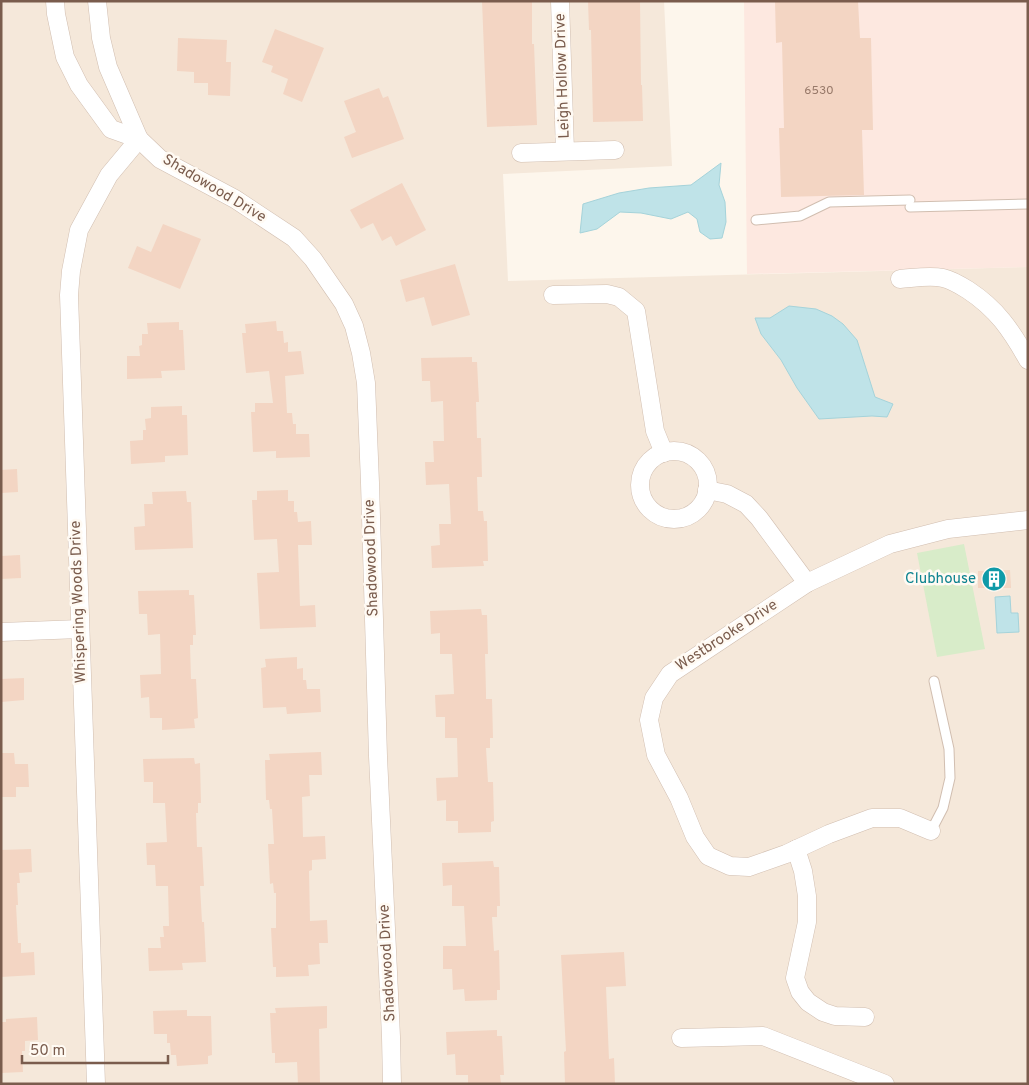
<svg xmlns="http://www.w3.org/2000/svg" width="1029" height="1085" viewBox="0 0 1029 1085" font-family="Overpass,sans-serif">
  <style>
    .residential { fill: #f5e8da }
    .commercial { fill: #fde8e0 }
    .green { fill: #d8ecc9 }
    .water { fill: #bfe3e8; stroke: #a5d3da }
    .building { fill: #f3d5c3 }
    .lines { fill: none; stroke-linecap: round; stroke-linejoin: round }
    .service-casing { stroke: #d1beb0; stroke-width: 11 }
    .minor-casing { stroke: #d1beb0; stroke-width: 19 }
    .service { stroke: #fff; stroke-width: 9 }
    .minor { stroke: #fff; stroke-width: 18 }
    .labels { text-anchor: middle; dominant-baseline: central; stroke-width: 5; stroke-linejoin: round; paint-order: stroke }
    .number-label { font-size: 12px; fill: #987a6a }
    .street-label { font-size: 15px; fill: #7a5c4d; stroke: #fffaf3 }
    .culture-label { font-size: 15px; fill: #0d838f; stroke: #fffaf3; text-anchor: end }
  </style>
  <rect width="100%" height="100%" fill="#fdf6ec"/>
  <polygon class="residential" points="1,1 664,1 672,166 503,174 508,281 1028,267 1028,1084 1,1084"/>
  <polygon class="commercial" points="744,1 1028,1 1028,267 747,274"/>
  <polygon class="green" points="964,544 985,649 937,657 917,553"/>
  <g class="water">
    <polygon points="721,163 719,185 725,202 726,222 722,238 710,239 700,232 697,219 688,212 671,219 641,213 620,212 597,229 580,233 583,204 619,193 649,188 691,185"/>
    <polygon points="789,306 816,309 832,316 843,324 857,340 875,397 893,404 887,417 872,416 819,419 797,388 781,360 761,334 755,318 770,318"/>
    <polygon points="1010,596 1011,613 1018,613 1019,632 997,633 995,597"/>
  </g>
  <g class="building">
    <polygon points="482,1 532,1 532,44 534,44 537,125 487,127"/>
    <polygon points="588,1 640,1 641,85 642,85 643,121 593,122 591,30 589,30"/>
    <polygon points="775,1 858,1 860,38 871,38 873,130 862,130 864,195 781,197 779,128 784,128 782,42 776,43"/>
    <polygon points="275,29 324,48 302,102 283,94 288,79 271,72 273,66 262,62"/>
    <polygon points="178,38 227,40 226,62 231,62 230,96 208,95 208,83 194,83 194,72 177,71"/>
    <polygon points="379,88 383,98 388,96 404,139 352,158 344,137 356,132 344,101"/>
    <polygon points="402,183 426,230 396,246 391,236 382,241 373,223 361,229 350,210"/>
    <polygon points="163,224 201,239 180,289 128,268 137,246 151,252"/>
    <polygon points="455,264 470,315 432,326 424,297 406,302 400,280"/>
    <polygon points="276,321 277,331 283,331 284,343 288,342 288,352 301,351 304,374 285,376 287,413 292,413 293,424 296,424 296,434 309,434 310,457 276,458 276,451 253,452 251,412 255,412 255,403 273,403 269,371 246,373 242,333 246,333 245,324"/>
    <polygon points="179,322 179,330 183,330 185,370 161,371 162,378 127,379 127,356 140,356 139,346 142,345 142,334 148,334 147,323"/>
    <polygon points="472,357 472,362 477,362 479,402 476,402 477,438 481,438 482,477 477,477 478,511 483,511 484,521 487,521 488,561 483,561 484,566 432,568 431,546 440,545 439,524 451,524 449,484 426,485 425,462 434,462 433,441 444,441 443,401 431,402 430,381 422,381 421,358"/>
    <polygon points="182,406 182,415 187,415 188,455 165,456 165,462 131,464 130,441 143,440 143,430 146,430 145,419 151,418 151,407"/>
    <polygon points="17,469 18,492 1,493 1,470"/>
    <polygon points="288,490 288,501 294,501 294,512 297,512 298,522 311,521 312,545 298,545 300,606 315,605 316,627 260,629 257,573 279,572 277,539 254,540 252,500 257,500 257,491"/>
    <polygon points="186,491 187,502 191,502 193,548 135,550 134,527 145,526 144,504 153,504 152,492"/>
    <polygon points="20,555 21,578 1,579 1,556"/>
    <polygon points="1010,570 1011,588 978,588 978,571"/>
    <polygon points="189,590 189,595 194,595 196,635 193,635 193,645 190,645 191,679 196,679 198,718 194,719 195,728 162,730 162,718 150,718 149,697 141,698 140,675 161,674 160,634 148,635 147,614 139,614 138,591"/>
    <polygon points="481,609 482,615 487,615 488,654 485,654 486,693 486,699 492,699 493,738 490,738 490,748 486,748 488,782 493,782 494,821 491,822 491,832 458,833 458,821 446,821 446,800 437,801 436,778 458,777 457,738 445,738 445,717 436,717 435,695 454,694 452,654 440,654 440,633 431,634 430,611"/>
    <polygon points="297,657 297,669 303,668 303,680 306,680 307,689 320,689 321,712 287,714 286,707 263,708 261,668 266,667 265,659"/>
    <polygon points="24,678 24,700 1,702 1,679"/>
    <polygon points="321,752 322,775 309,775 310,796 302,797 303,837 325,836 326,859 312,860 312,870 309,871 310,921 327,920 328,943 319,943 320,964 308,965 309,976 276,977 276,967 273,967 271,928 276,928 276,893 274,893 273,883 270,884 268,844 274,844 272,809 270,809 269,800 266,800 265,760 270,760 269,754"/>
    <polygon points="1,753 14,753 15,764 28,764 29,787 16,787 16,797 1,797"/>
    <polygon points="194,758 195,764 200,763 201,803 198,803 198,813 196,813 197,847 202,847 204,886 200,886 202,922 204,922 206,962 182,963 183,970 149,971 148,948 161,948 160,937 164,937 163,926 169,926 168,886 156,886 155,865 147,865 146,843 167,842 165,803 153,803 153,782 144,782 143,759"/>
    <polygon points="31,849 32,872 19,873 20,883 17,883 18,905 16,905 18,943 21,943 21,953 34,952 35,975 1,977 1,850"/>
    <polygon points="493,861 494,867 499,867 500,906 497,906 497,917 492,917 494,951 499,950 500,990 497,990 497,1000 465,1001 464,989 453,990 452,969 443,969 443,946 466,946 464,906 452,906 452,885 443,886 442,863"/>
    <polygon points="624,952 626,986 606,987 609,1059 614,1058 615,1084 565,1084 564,1052 566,1051 561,955"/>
    <polygon points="327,1006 327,1028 319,1029 320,1084 298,1084 297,1062 275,1063 275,1053 272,1053 270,1013 276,1013 275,1008"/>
    <polygon points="187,1010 187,1016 211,1016 212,1055 208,1056 208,1064 177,1066 176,1055 171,1055 170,1043 167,1043 167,1034 154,1034 153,1011"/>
    <polygon points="37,1017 38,1040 25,1041 25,1051 22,1051 23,1072 1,1073 1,1022 6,1022 6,1019"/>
    <polygon points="497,1030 497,1036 502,1036 504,1075 500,1075 501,1084 468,1084 468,1075 456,1075 455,1054 447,1055 446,1032"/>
  </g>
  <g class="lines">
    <defs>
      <g id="service">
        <polyline points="910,207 1028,204"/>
        <polyline points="756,220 800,216 829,202 910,200"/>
        <polyline points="931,831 943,808 950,778 949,749 934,681"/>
      </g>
      <g id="minor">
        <polyline points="55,1 56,14 65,57 79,85 111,129 139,139 160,159 235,199 294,238 313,259 344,304 354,326 361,353 366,383 370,483 378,756 391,1037 392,1084"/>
        <polyline points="97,1 101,38 108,67 139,139"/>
        <polyline points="560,1 565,151"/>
        <polyline points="521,153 615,150"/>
        <path d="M900,279C914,278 930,275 943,278C952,280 960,285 968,290C997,309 1011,330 1028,360"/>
        <polyline points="553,295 607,294 619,297 636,311 655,431 664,453"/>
        <circle cx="674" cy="485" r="34"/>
        <polyline points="707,490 727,494 746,504 759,518 807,583"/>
        <polyline points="1,632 80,629"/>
        <polyline points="931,831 900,818 872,818 829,834 786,854 749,867 730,866 708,856 695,837 679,798 656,755 649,720 654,698 670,674 807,583 890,544 948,529 1028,520"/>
        <polyline points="796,849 803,871 807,896 807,922 795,978 800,992 808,1002 823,1012 835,1016 865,1017"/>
        <polyline points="681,1038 763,1036 885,1084"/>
        <polyline points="96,1084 69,295 71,271 79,230 109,175 139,139"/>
      </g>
    </defs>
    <use href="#service" class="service-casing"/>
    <use href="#minor" class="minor-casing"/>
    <use href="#service" class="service"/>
    <use href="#minor" class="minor"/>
  </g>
  <defs>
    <symbol id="building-disc" viewBox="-11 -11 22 22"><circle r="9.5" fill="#0f9aa8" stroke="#fffaf3"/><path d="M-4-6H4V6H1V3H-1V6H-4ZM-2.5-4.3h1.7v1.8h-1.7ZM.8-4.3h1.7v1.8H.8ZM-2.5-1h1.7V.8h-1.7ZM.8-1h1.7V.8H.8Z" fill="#fff"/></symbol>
  </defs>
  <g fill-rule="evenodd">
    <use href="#building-disc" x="980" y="565" width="28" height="28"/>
  </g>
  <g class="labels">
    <g class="number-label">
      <text x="819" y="91">6530</text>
    </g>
    <g class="street-label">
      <text transform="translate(563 76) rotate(-92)">Leigh Hollow Drive</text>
      <text transform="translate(214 189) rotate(31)">Shadowood Drive</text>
      <text transform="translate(372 558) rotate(-92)">Shadowood Drive</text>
      <text transform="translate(79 602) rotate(-92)">Whispering Woods Drive</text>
      <text transform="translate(727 636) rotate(-33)">Westbrooke Drive</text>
      <text transform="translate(388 963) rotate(-93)">Shadowood Drive</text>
    </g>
    <g class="culture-label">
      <text x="976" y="579">Clubhouse</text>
    </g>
  </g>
  <rect width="1029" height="1085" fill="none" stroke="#7a5c4d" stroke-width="5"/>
  <path d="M22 1055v8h146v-8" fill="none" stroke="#7a5c4d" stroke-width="2.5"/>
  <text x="30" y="1055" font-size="15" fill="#7a5c4d" stroke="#fffaf3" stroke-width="4" paint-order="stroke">50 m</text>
</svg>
